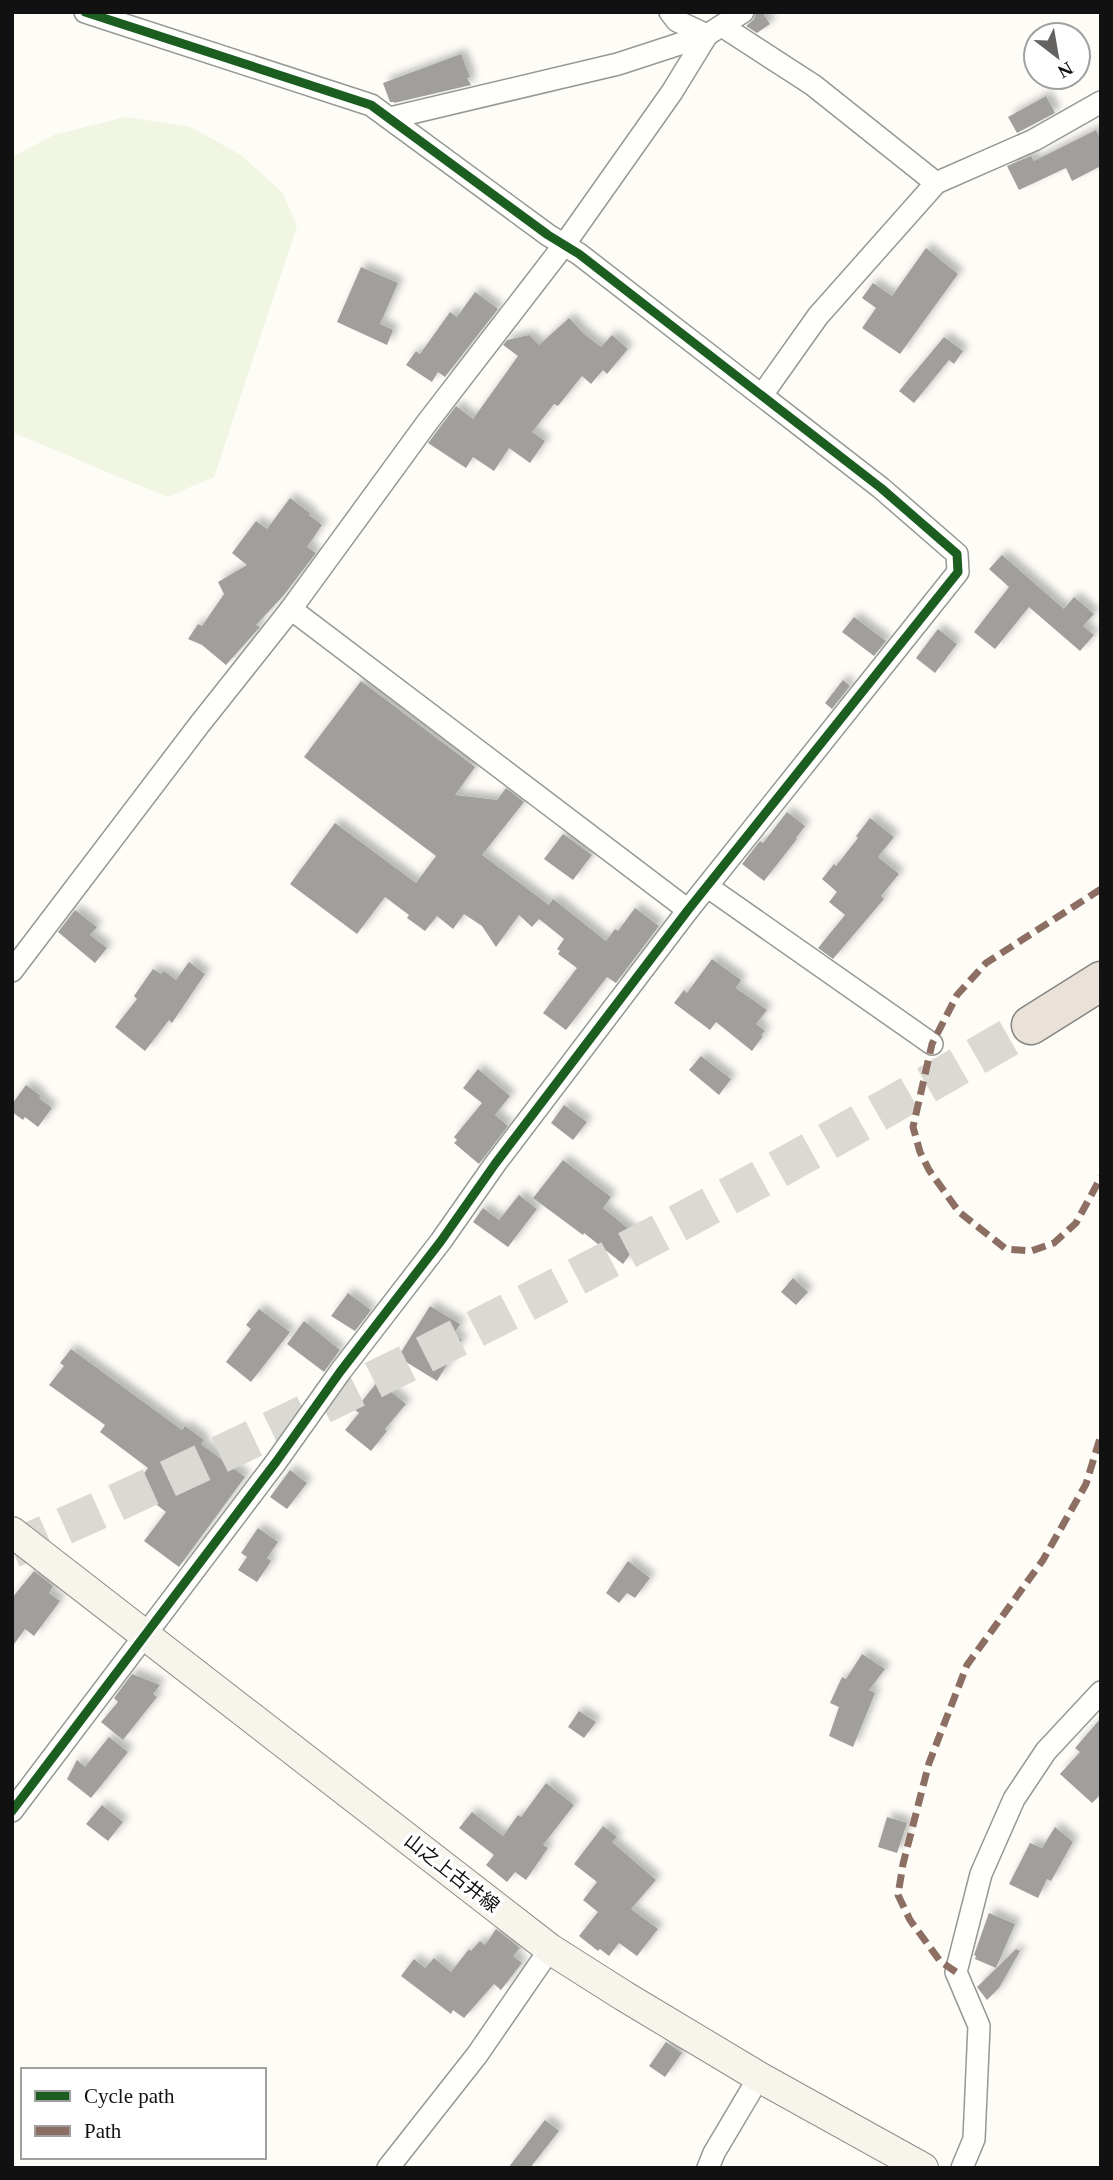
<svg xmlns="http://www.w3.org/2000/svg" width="1113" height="2180" viewBox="0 0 1113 2180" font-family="'Times New Roman','Noto Sans JP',serif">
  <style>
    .pitch { fill: #f0f6e1 }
    .building { fill: #a19f9c; filter: url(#shadow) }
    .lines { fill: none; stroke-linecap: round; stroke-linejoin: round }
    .motorway-tunnel { stroke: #dad9d4; stroke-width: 38; stroke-dasharray: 38 19; stroke-linecap: butt }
    .minor-casing { stroke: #979795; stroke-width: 24 }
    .secondary-casing { stroke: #8e8d8b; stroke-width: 32 }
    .motorway-casing { stroke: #858482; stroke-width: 41 }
    .minor { stroke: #fffffe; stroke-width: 21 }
    .secondary { stroke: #f6f4eb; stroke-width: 30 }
    .motorway { stroke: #eae1d8; stroke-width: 38 }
    .quiet { stroke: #8d6e63; stroke-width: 7; stroke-dasharray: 14 7; stroke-linecap: butt }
    .cycleway-casing { stroke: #fff; stroke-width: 13 }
    .cycleway { stroke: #1b5e20; stroke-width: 9 }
    .labels { text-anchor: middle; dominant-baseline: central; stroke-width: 7; stroke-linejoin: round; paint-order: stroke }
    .street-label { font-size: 19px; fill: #111; stroke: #fff }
  </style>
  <defs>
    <filter id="shadow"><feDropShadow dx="5.5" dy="-5.5" stdDeviation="3.5" flood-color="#0004"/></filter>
  </defs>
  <rect width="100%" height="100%" fill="#fdfcf7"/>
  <polygon class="pitch" points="126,117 190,127 241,155 283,193 297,226 214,477 167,497 12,432 12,157 54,135"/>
  <g class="building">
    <polygon points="756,12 762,12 770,24 757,33 746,26 754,19"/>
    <polygon points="461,54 470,77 467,78 471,85 394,103 394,102 390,102 383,83"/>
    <polygon points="1046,96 1055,113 1017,133 1008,117"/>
    <polygon points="1096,130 1101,140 1101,166 1072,181 1066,168 1019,190 1007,166 1031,156 1034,161"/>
    <polygon points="926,248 958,274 900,354 862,328 876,308 862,298 873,283 892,296"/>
    <polygon points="361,267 398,283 380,324 393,330 387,345 337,322"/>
    <polygon points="475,292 498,309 445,377 438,372 432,382 406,365 416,351 420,354 450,312 457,317"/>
    <polygon points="569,318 584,334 601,347 612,335 628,349 607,374 603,370 591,384 582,376 558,406 554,404 532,432 545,441 530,463 509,448 494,471 473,457 466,468 428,443 456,406 473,419 518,356 503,345 507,340 529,335 539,345"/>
    <polygon points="944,337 963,351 954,364 949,360 914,403 899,391"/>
    <polygon points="290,498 310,513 309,515 322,525 307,547 316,553 283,596 256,625 260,627 226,665 202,645 188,639 198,624 202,626 224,594 218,582 247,565 232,553 256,521 267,529"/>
    <polygon points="1002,555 1064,609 1074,597 1094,614 1083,626 1094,635 1080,651 1029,607 995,649 974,632 1009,587 989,569"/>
    <polygon points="854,617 886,641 874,656 842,632"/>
    <polygon points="938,629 957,644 935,673 916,658"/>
    <polygon points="843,680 850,686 832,709 825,703"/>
    <polygon points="361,681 475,767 455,795 497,800 506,788 524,802 482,855 549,905 553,899 606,941 615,929 618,931 635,908 659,926 616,983 607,977 566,1030 543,1013 577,968 558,954 560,951 557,949 564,939 539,919 532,927 519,915 496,947 482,926 464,914 453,929 437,916 425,931 407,918 409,915 385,897 357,934 290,884 335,823 416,883 436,856 304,757"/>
    <polygon points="787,812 805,826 796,838 797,839 764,881 742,864 760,841 763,843"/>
    <polygon points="870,818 894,837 878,857 899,874 881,896 884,899 833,959 818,948 845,915 829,902 837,892 822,879 834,864 836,866 858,838 856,836"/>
    <polygon points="563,834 592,855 573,880 544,859"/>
    <polygon points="75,910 97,927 90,935 107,948 95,963 58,932"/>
    <polygon points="712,959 741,980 736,988 767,1010 756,1024 765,1031 761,1035 763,1036 752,1051 716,1022 710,1030 674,1003 684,990 687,993"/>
    <polygon points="189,962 205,974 172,1023 169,1020 145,1051 115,1027 137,999 134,996 153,969 161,974 164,971 176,980"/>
    <polygon points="701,1056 731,1079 719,1095 689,1070"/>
    <polygon points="478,1069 510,1096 495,1115 508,1126 479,1164 454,1143 457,1140 454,1137 482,1103 463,1088"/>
    <polygon points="26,1085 41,1096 39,1098 52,1108 38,1127 25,1117 23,1120 12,1112 12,1104"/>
    <polygon points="564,1105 587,1122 573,1140 551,1123"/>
    <polygon points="563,1160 611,1197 603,1208 641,1239 623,1264 584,1233 583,1235 533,1198"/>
    <polygon points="519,1195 537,1209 508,1247 473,1222 483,1208 499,1220"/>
    <polygon points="793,1278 808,1292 796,1305 781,1292"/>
    <polygon points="348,1293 371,1310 355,1331 331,1316"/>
    <polygon points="430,1306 460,1324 454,1334 462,1340 437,1381 398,1357"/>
    <polygon points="259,1309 290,1332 251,1382 226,1362 251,1329 246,1325"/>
    <polygon points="304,1321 340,1350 324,1372 287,1344"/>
    <polygon points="71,1349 182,1430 185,1426 204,1440 201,1444 245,1477 179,1567 144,1541 166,1512 134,1487 148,1468 100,1432 105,1425 49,1385 64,1366 60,1363"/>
    <polygon points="378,1381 406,1404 385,1429 387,1431 371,1451 345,1430 359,1413 355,1410"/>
    <polygon points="290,1470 307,1483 287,1509 270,1497"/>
    <polygon points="258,1528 278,1542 267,1558 271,1561 257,1582 238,1570 247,1557 241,1553"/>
    <polygon points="628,1561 650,1578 635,1598 627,1593 619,1603 606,1593"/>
    <polygon points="34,1571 53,1586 49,1593 60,1601 34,1636 25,1629 12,1647 12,1598"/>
    <polygon points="862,1654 885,1669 869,1690 875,1693 853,1747 829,1736 839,1707 830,1703 842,1677 846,1679"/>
    <polygon points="132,1674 160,1685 153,1694 157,1697 123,1740 101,1722 118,1702 114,1698"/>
    <polygon points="579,1711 596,1722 584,1738 568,1727"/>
    <polygon points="1101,1718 1101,1794 1092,1803 1060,1774 1080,1752 1075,1748"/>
    <polygon points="109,1737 128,1752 91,1798 67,1779 77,1760 85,1767"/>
    <polygon points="546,1783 574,1805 543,1845 548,1848 526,1880 515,1872 507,1882 486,1865 494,1855 459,1828 472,1812 503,1836 518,1815 521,1817"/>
    <polygon points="102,1805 123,1822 108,1841 86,1824"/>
    <polygon points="887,1817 907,1823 897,1853 878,1847"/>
    <polygon points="603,1826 617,1837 612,1842 656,1880 631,1909 658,1929 637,1956 619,1943 609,1956 600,1949 598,1951 579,1936 598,1912 583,1900 597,1882 574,1864"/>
    <polygon points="1055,1827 1073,1842 1051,1881 1047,1879 1038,1898 1009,1884 1030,1843 1042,1848"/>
    <polygon points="989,1913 1015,1924 996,1968 975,1959 976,1956 974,1955"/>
    <polygon points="496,1929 520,1948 513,1956 522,1963 501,1990 494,1984 464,2018 453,2010 451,2014 401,1976 414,1959 425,1968 434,1958 451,1972 469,1949 471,1951 480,1941 485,1945"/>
    <polygon points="1016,1949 1020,1951 999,1988 987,2000 977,1987"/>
    <polygon points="666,2042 682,2053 665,2077 649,2066"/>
    <polygon points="545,2120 559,2131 530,2168 508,2168"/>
  </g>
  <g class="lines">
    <path class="motorway-tunnel" d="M12,1549C260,1441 502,1318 740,1190C838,1137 934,1080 1031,1025"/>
    <defs>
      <g id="minor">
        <polyline points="670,12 677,21 707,35"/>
        <polyline points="722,26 813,85 936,183"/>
        <polyline points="390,118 618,64 707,35 743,12"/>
        <polyline points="762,395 818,316 936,183 1034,140 1101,102"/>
        <polyline points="291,609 688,910"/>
        <polyline points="708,887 932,1044"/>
        <polyline points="12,971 199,725 291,609 426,424 564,245 672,92 707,35"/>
        <polyline points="12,1811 276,1462 340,1372 441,1241 495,1164 688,910 958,572 957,554 881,488 579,254 548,235 371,105 85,12"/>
        <polyline points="388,2168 477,2055 550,1949"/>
        <polyline points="708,2168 714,2153 759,2077"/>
        <polyline points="962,2168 974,2139 979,2026 956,1972 981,1874 1014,1799 1046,1751 1101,1692"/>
      </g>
      <polyline id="secondary" points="12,1532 550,1949 624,1996 759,2077 923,2168"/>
      <polyline id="motorway" points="1031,1025 1101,981"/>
    </defs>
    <use href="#minor" class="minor-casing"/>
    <use href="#secondary" class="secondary-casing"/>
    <use href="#motorway" class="motorway-casing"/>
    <use href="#minor" class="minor"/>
    <use href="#secondary" class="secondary"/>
    <use href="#motorway" class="motorway"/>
    <g class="quiet">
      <polyline points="1101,889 986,963 957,995 932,1044 913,1127 920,1152 929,1170 959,1212 1006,1249 1031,1251 1054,1243 1076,1223 1101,1177"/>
      <polyline points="956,1972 940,1961 910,1920 898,1895 903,1864 929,1763 967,1665 1043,1560 1086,1484 1101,1435"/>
    </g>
    <defs>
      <polyline id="cycleway" points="12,1811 276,1462 340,1372 441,1241 495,1164 688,910 958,572 957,554 881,488 579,254 548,235 371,105 85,12"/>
    </defs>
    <use href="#cycleway" class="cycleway-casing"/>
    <use href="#cycleway" class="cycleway"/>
  </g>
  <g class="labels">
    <g class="street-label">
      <text transform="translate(452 1873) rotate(38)">山之上古井線</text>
    </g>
  </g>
  <rect width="1113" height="2180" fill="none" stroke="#111111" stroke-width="28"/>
  <rect x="21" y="2068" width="245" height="91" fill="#ffffff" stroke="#a0a0a0" stroke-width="2"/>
  <rect x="35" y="2091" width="35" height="10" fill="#1b5e20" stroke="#a0a0a0" stroke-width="2"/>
  <text x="84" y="2103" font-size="21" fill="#111111">Cycle path</text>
  <rect x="35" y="2126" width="35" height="10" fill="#8d6e63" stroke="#a0a0a0" stroke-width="2"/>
  <text x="84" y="2138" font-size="21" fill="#111111">Path</text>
  <g transform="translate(1057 56) rotate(149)"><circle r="33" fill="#ffffff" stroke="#a0a0a0" stroke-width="2"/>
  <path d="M0-5L12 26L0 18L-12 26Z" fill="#646362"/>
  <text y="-10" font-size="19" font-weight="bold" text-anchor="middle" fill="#111111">N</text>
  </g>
</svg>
